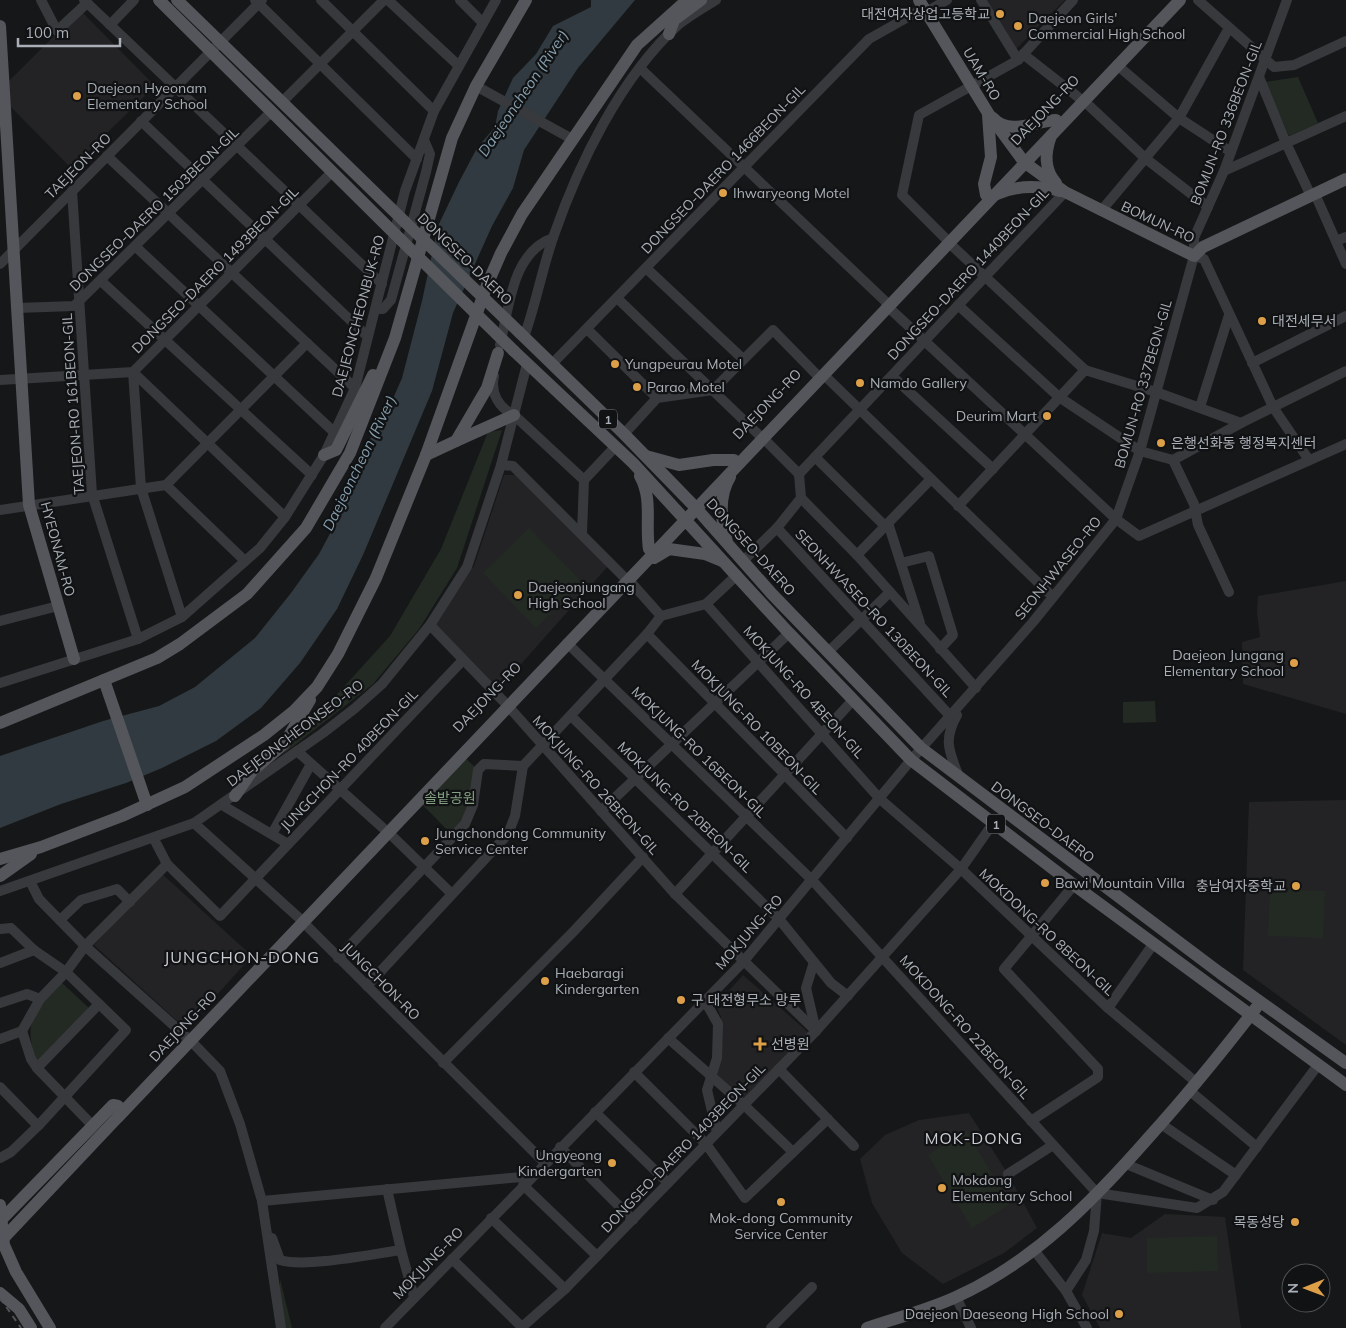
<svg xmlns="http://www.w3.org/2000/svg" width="1346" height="1328" viewBox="0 0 1346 1328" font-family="Mulish,'Noto Sans KR',sans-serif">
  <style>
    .built { fill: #232325 }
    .green { fill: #232a23 }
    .water { fill: #313a40 }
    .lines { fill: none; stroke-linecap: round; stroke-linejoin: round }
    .minor { stroke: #38393d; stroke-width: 10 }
    .major { stroke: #54565b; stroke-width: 12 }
    .rail { stroke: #515357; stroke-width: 2; stroke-dasharray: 6 5; stroke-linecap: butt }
    .major-bridge { stroke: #54565b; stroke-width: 12 }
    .poi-dot { fill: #de9f49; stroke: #111213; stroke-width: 2 }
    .labels { text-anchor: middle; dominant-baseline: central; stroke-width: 4.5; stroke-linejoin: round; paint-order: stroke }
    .shield { fill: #111213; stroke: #7c8086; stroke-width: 1 }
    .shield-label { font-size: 12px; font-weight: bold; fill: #aaafb7 }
    .poi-label { font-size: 14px; fill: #aaafb7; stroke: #111213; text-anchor: start }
    .street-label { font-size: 14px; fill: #aaafb7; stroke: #111213 }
    .park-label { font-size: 14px; fill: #849f83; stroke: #111213 }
    .water-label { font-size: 15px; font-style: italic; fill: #859eae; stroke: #111213 }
    .quarter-label { font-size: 16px; letter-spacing: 1px; fill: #cacdd3; stroke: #111213 }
  </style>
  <rect width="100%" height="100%" fill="#161718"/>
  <g class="built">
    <polygon points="983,0 1065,0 1013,52"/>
    <polygon points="80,10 155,86 71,168 10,106 9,81"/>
    <polygon points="504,475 515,475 609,565 498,690 435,624 474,566"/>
    <polygon points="1346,581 1346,714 1243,684 1242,642 1260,637 1257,612 1258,596"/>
    <polygon points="1346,800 1346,1045 1243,970 1249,802"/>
    <polygon points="160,872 252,956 186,1029 94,945"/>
    <polygon points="743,975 809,1033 744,1100 716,1075 721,1055 721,1017 716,1005"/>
    <polygon points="969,1113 1008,1174 1037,1228 1004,1253 943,1284 902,1253 872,1203 860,1159 885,1135 919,1120"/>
    <polygon points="1165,1214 1225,1217 1241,1328 1100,1328 1082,1295 1102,1233 1131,1238"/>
  </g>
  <g class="green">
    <polygon points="1298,77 1318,123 1289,136 1265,82"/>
    <polygon points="502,430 457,568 419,629 373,684 282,755 390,636 441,549 488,432"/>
    <polygon points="529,528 579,579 579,585 536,628 483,573"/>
    <polygon points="1155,701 1156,722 1123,723 1123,702"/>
    <polygon points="459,752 478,770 473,805 453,836 416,798"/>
    <polygon points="1270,889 1325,891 1323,938 1268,936"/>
    <path d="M61,982L89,1008L37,1064C23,1021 32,1015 61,982Z"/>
    <polygon points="966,1131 1010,1204 972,1228 928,1155"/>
    <polygon points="1217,1236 1218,1271 1147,1273 1147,1238"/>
    <polygon points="280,1279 292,1328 286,1328 280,1302"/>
  </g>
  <polygon class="water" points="591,0 635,0 578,68 524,150 513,188 492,226 453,313 432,391 363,555 337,609 300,663 261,708 216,741 162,768 126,783 61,804 0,828 0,756 103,721 159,706 195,687 255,638 291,593 319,554 341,513 361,454 388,410 402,378 422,301 438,226 459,182 477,148 495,127 498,111 513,78 536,54 553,26 591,7"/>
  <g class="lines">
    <g class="minor">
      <polyline points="41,0 57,31 87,3"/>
      <polyline points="84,0 382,284"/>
      <polyline points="255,0 417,159"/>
      <polyline points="321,0 434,111"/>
      <polyline points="388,0 459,66"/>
      <polyline points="460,0 483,23"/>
      <polyline points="981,0 1018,60"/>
      <polyline points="1198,0 1274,67 1294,65 1346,41"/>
      <polyline points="926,12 947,0"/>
      <polyline points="110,25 134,0"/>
      <polyline points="1023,54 1078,97"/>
      <polyline points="1117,65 1179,118 1231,152"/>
      <polyline points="641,69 885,301 887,306 1116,519 1139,536 1346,444"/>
      <polyline points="1259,77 1286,143 1311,196"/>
      <polyline points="476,86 572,139"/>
      <polyline points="1083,100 1145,158 1208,207"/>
      <polyline points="282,102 384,0"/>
      <polyline points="141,121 367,336"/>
      <polyline points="107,156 355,388"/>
      <polyline points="1224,171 1346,116"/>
      <polyline points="72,191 92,494 138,639"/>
      <polyline points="1315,194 1346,264"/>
      <polyline points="1101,211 1179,118 1229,28"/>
      <polyline points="945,238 902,195 919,115 1018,60 1073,0"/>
      <polyline points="1336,241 1346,237"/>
      <polyline points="948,242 1085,370 1156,392 1241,423"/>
      <polyline points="136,247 335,433"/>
      <polyline points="1194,256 1204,259 1273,407 1309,460"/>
      <polyline points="0,264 262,0"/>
      <polyline points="646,268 743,359"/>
      <polyline points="101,281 312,475"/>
      <polyline points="617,298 758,434"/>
      <polyline points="958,305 1059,397 1140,451 1173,460"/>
      <polyline points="17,308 74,306 271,112"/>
      <polyline points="376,309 383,309 391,300 426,172 430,154 424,140"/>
      <polyline points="587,329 657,398"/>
      <path d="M524,337C536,304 542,269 554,235C579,163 621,77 678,25C690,15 703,8 716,0"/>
      <path d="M500,345C509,308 512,252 553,238"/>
      <polyline points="1252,363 1346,316"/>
      <polyline points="552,364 869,39 924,8"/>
      <polyline points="133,372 141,488 182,617"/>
      <polyline points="133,372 285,517"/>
      <polyline points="823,374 1053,597"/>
      <path d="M494,376C490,393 499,408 514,415L584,480"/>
      <polyline points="892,376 993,469"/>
      <polyline points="0,380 133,372 332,172"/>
      <polyline points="1200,407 1229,315"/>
      <polyline points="624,434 657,398 713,390 773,330 816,374"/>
      <polyline points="762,437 799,474"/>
      <polyline points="815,457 885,526"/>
      <polyline points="1173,460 1241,423 1346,371"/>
      <polyline points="1173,460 1194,504 1198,525 1229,592"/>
      <polyline points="501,465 513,466 623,576"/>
      <polyline points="166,485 245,561"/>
      <polyline points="801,498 857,555 976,688"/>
      <polyline points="958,506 1085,370"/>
      <polyline points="0,510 166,485 307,343"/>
      <polyline points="888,523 920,623"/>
      <polyline points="777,528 951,717"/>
      <polyline points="582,533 584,480 615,447"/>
      <polyline points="857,555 931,479"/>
      <polyline points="743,561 777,528 801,498 799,474 1065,192"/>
      <polyline points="901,563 929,556 953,635 940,649"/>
      <polyline points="628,579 661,616"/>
      <polyline points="706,604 880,799 961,869 1108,1008 1197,1083"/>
      <polyline points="0,621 58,606"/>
      <polyline points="430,625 508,706 675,894 816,1031"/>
      <polyline points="647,634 847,838"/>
      <polyline points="567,643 812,880 1097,1193"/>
      <polyline points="828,652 890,592"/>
      <polyline points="0,683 138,639 182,617 260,548 285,517 324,455 355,388 405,191 434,111 496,0"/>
      <path d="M957,715C943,740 949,751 959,777"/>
      <polyline points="571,716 779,919 831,983 848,996"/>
      <polyline points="297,751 383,828"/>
      <polyline points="222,805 288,844"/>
      <polyline points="601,811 789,633"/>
      <polyline points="194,823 298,917 545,1163"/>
      <polyline points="388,832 452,894"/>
      <polyline points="272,834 311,764"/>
      <polyline points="154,839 167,864 220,916 463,660"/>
      <polyline points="30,881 39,899 85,946 190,1040 220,1071 240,1124 262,1201 281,1328"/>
      <polyline points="0,891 194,823 323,733 354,709 382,684 430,625 467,567 501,465 527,364"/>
      <polyline points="675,894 853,700"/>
      <polyline points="60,920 81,900 117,889 130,902"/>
      <polyline points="0,929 11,928 34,950 66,972 126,1030 38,1126 11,1152 0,1158"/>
      <polyline points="338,958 465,824 473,805 478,770 484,764 523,766"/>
      <polyline points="814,962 806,988 816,1031"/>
      <polyline points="0,963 34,950"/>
      <polyline points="367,986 508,834 515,816 523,766 647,634 661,616 706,604 737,575"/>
      <polyline points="705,1001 718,1024 717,1058 707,1090 717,1132"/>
      <polyline points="0,1003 27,994 40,999"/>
      <polyline points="1108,1008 1154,943"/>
      <polyline points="668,1038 744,1105 793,1152"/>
      <polyline points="0,1039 22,1031"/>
      <polyline points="443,1063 574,931 643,857"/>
      <polyline points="37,1068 99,1004"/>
      <polyline points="779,1069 854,1146"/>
      <polyline points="634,1072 706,1144 745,1198 828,1119"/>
      <polyline points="0,1087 38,1126"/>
      <polyline points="1190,1091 1257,1147"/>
      <polyline points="595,1112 668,1183"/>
      <polyline points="1031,1121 1098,1077 1098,1069 1004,969 1074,885"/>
      <polyline points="1161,1124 1236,1175"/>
      <polyline points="92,1125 37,1068 31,1059 22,1031 40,999 66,972 85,946 167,864"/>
      <polyline points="560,1147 633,1220"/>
      <polyline points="1126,1164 1213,1200"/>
      <polyline points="1008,1174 1053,1145"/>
      <polyline points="523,1185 597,1256"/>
      <polyline points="387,1189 401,1250"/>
      <polyline points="1097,1193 1197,1208 1223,1192 1318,1065"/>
      <polyline points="262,1201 532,1176"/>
      <polyline points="491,1218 565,1289"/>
      <path d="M272,1238L280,1260C306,1268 372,1254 401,1250L414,1297"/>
      <polyline points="1034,1250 1066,1291 1087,1328"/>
      <polyline points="452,1259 523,1328"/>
      <polyline points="1066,1291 1086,1260 1094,1231 1097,1193"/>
      <polyline points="956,1297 971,1328"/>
      <polyline points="522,1327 565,1289 816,1031 961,869 994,822"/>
      <polyline points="385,1328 743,962 911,760 1033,622 1116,519 1140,451 1194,256 1194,238 1224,171 1287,0"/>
      <polyline points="771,1328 812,1287"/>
    </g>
    <g class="major">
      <polyline points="159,0 400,239"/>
      <polyline points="177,0 405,222"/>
      <polyline points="919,0 988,113 1024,162 1065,192 1194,256 1203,247 1346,179"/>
      <polyline points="0,26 29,505 74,659"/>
      <polyline points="669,34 674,20 701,0"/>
      <path d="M993,118C1009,136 1036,121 1056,120"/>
      <path d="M1051,136C1045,152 1044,170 1056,183"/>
      <polyline points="986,195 984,184 991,157 988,115"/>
      <path d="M994,195C1016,185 1037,185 1060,191"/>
      <polyline points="519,332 624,434 696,508 772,594 921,748 1220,973 1346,1063"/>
      <polyline points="514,351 633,463 789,633 911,760 1074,885 1346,1085"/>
      <polyline points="456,441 514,415"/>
      <polyline points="324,455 336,450 373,375"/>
      <polyline points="426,455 456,441 487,388 498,353"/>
      <polyline points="646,456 679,465 713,460 734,460"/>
      <path d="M640,476C653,499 645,524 649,549"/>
      <path d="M727,542C721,520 718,497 730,477"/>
      <polyline points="654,558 669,549 705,554 722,561"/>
      <polyline points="104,680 147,805"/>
      <polyline points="0,723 157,658 180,644 247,594 306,528 350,453 395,338 452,138 476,86 526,0"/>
      <polyline points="235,796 252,771 284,744 310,700"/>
      <polyline points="0,859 41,847 122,816 185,787 264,735 294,711 317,687 338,654 376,578 426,455 487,285 501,253 522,214 637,45 687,0"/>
      <polyline points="0,876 31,854"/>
      <polyline points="118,1117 1180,0"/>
      <polyline points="0,1205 4,1245 16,1272 50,1328"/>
      <polyline points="1,1220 113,1105 118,1106"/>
      <polyline points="0,1293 19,1309 31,1328"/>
      <path d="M867,1328C896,1318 928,1310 956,1297C1034,1262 1094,1200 1150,1136C1187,1095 1222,1052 1256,1008"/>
    </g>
    <polyline class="rail" points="0,1298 21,1328"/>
    <g class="major-bridge">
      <polyline points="405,222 519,332"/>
      <polyline points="400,239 514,351"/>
      <polyline points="0,1242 118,1117"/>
    </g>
  </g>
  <g class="poi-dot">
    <circle cx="1000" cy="14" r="5"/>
    <circle cx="1018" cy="26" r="5"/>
    <circle cx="77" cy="96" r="5"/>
    <circle cx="723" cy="193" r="5"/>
    <circle cx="1262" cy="321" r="5"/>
    <circle cx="615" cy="364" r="5"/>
    <circle cx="860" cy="383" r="5"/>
    <circle cx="637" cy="387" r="5"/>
    <circle cx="1047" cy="416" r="5"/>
    <circle cx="1161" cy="443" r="5"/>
    <circle cx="518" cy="595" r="5"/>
    <circle cx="1294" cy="663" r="5"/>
    <circle cx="425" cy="841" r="5"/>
    <circle cx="1045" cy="883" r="5"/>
    <circle cx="1296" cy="886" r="5"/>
    <circle cx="545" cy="981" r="5"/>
    <circle cx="681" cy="1000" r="5"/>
    <path d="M757.5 1036.5h5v5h5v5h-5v5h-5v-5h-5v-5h5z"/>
    <circle cx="612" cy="1163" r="5"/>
    <circle cx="942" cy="1188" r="5"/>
    <circle cx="781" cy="1202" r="5"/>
    <circle cx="1295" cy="1222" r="5"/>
    <circle cx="1119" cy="1314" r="5"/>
  </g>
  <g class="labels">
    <g class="shield">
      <rect x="599" y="409.5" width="18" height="19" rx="4"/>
      <rect x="987" y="814.5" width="18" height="19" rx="4"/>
    </g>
    <g class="shield-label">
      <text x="608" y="419">1</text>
      <text x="996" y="824">1</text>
    </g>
    <g class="poi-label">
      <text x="990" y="14" text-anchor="end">대전여자상업고등학교</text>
      <text x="1028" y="18">Daejeon Girls'<tspan x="1028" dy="16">Commercial High School</tspan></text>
      <text x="87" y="88">Daejeon Hyeonam<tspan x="87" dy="16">Elementary School</tspan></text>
      <text x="733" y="193">Ihwaryeong Motel</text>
      <text x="1272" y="321">대전세무서</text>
      <text x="625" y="364">Yungpeurau Motel</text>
      <text x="870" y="383">Namdo Gallery</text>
      <text x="647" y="387">Parao Motel</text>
      <text x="1037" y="416" text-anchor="end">Deurim Mart</text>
      <text x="1171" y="443">은행선화동 행정복지센터</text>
      <text x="528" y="587">Daejeonjungang<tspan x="528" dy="16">High School</tspan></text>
      <text x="1284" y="655" text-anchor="end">Daejeon Jungang<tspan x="1284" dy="16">Elementary School</tspan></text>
      <text x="435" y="833">Jungchondong Community<tspan x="435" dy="16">Service Center</tspan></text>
      <text x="1055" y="883">Bawi Mountain Villa</text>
      <text x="1286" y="886" text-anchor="end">충남여자중학교</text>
      <text x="555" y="973">Haebaragi<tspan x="555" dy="16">Kindergarten</tspan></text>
      <text x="691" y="1000">구 대전형무소 망루</text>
      <text x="771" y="1044">선병원</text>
      <text x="602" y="1155" text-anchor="end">Ungyeong<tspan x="602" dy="16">Kindergarten</tspan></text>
      <text x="952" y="1180">Mokdong<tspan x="952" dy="16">Elementary School</tspan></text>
      <text x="781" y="1218" text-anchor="middle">Mok-dong Community<tspan x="781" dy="16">Service Center</tspan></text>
      <text x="1285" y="1222" text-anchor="end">목동성당</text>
      <text x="1109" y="1314" text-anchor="end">Daejeon Daeseong High School</text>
    </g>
    <g class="street-label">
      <text transform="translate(982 74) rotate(59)">UAM-RO</text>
      <text transform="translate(1045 110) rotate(-46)">DAEJONG-RO</text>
      <text transform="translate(1226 123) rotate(-69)">BOMUN-RO 336BEON-GIL</text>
      <text transform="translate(78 166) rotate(-45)">TAEJEON-RO</text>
      <text transform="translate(723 169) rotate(-46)">DONGSEO-DAERO 1466BEON-GIL</text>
      <text transform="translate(154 209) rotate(-44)">DONGSEO-DAERO 1503BEON-GIL</text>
      <text transform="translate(1158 222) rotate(25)">BOMUN-RO</text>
      <text transform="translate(465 259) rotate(44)">DONGSEO-DAERO</text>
      <text transform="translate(215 270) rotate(-45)">DONGSEO-DAERO 1493BEON-GIL</text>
      <text transform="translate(968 274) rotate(-47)">DONGSEO-DAERO 1440BEON-GIL</text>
      <text transform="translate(358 316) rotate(-75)">DAEJEONCHEONBUK-RO</text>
      <text transform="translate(1143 384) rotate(-74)">BOMUN-RO 337BEON-GIL</text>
      <text transform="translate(73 404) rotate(-94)">TAEJEON-RO 161BEON-GIL</text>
      <text transform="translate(767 404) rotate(-46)">DAEJONG-RO</text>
      <text transform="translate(751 547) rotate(48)">DONGSEO-DAERO</text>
      <text transform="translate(58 549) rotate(75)">HYEONAM-RO</text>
      <text transform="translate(1058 568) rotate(-51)">SEONHWASEO-RO</text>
      <text transform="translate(874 613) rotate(47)">SEONHWASEO-RO 130BEON-GIL</text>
      <text transform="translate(804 692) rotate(48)">MOKJUNG-RO 4BEON-GIL</text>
      <text transform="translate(487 697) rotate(-46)">DAEJONG-RO</text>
      <text transform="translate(757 727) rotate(46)">MOKJUNG-RO 10BEON-GIL</text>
      <text transform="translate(295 733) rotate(-37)">DAEJEONCHEONSEO-RO</text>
      <text transform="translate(699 752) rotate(44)">MOKJUNG-RO 16BEON-GIL</text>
      <text transform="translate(349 760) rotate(-46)">JUNGCHON-RO 40BEON-GIL</text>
      <text transform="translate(596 785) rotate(48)">MOKJUNG-RO 26BEON-GIL</text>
      <text transform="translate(685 807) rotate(44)">MOKJUNG-RO 20BEON-GIL</text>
      <text transform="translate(1043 822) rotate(37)">DONGSEO-DAERO</text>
      <text transform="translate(749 932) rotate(-49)">MOKJUNG-RO</text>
      <text transform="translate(1047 932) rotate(43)">MOKDONG-RO 8BEON-GIL</text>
      <text transform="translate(381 981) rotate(45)">JUNGCHON-RO</text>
      <text transform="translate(183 1026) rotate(-47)">DAEJONG-RO</text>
      <text transform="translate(965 1027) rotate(48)">MOKDONG-RO 22BEON-GIL</text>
      <text transform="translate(683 1148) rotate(-46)">DONGSEO-DAERO 1403BEON-GIL</text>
      <text transform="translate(428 1263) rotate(-46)">MOKJUNG-RO</text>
    </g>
    <g class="park-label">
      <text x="450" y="798">솔밭공원</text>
    </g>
    <g class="water-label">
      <text transform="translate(523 93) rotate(-56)">Daejeoncheon (River)</text>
      <text transform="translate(359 463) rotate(-64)">Daejeoncheon (River)</text>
    </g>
    <g class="quarter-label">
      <text x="242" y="957">JUNGCHON-DONG</text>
      <text x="974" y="1138">MOK-DONG</text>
    </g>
  </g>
  <g transform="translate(1306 1288) rotate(269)"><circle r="24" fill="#111213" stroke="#4e5155"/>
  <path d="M0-4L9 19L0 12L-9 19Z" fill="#de9f49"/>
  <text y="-8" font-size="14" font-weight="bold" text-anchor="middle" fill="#aaafb7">N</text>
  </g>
  <path d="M18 38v8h102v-8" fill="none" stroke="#aaafb7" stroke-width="2.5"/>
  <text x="25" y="38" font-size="15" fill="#aaafb7" stroke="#111213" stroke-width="4" paint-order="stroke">100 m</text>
</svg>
